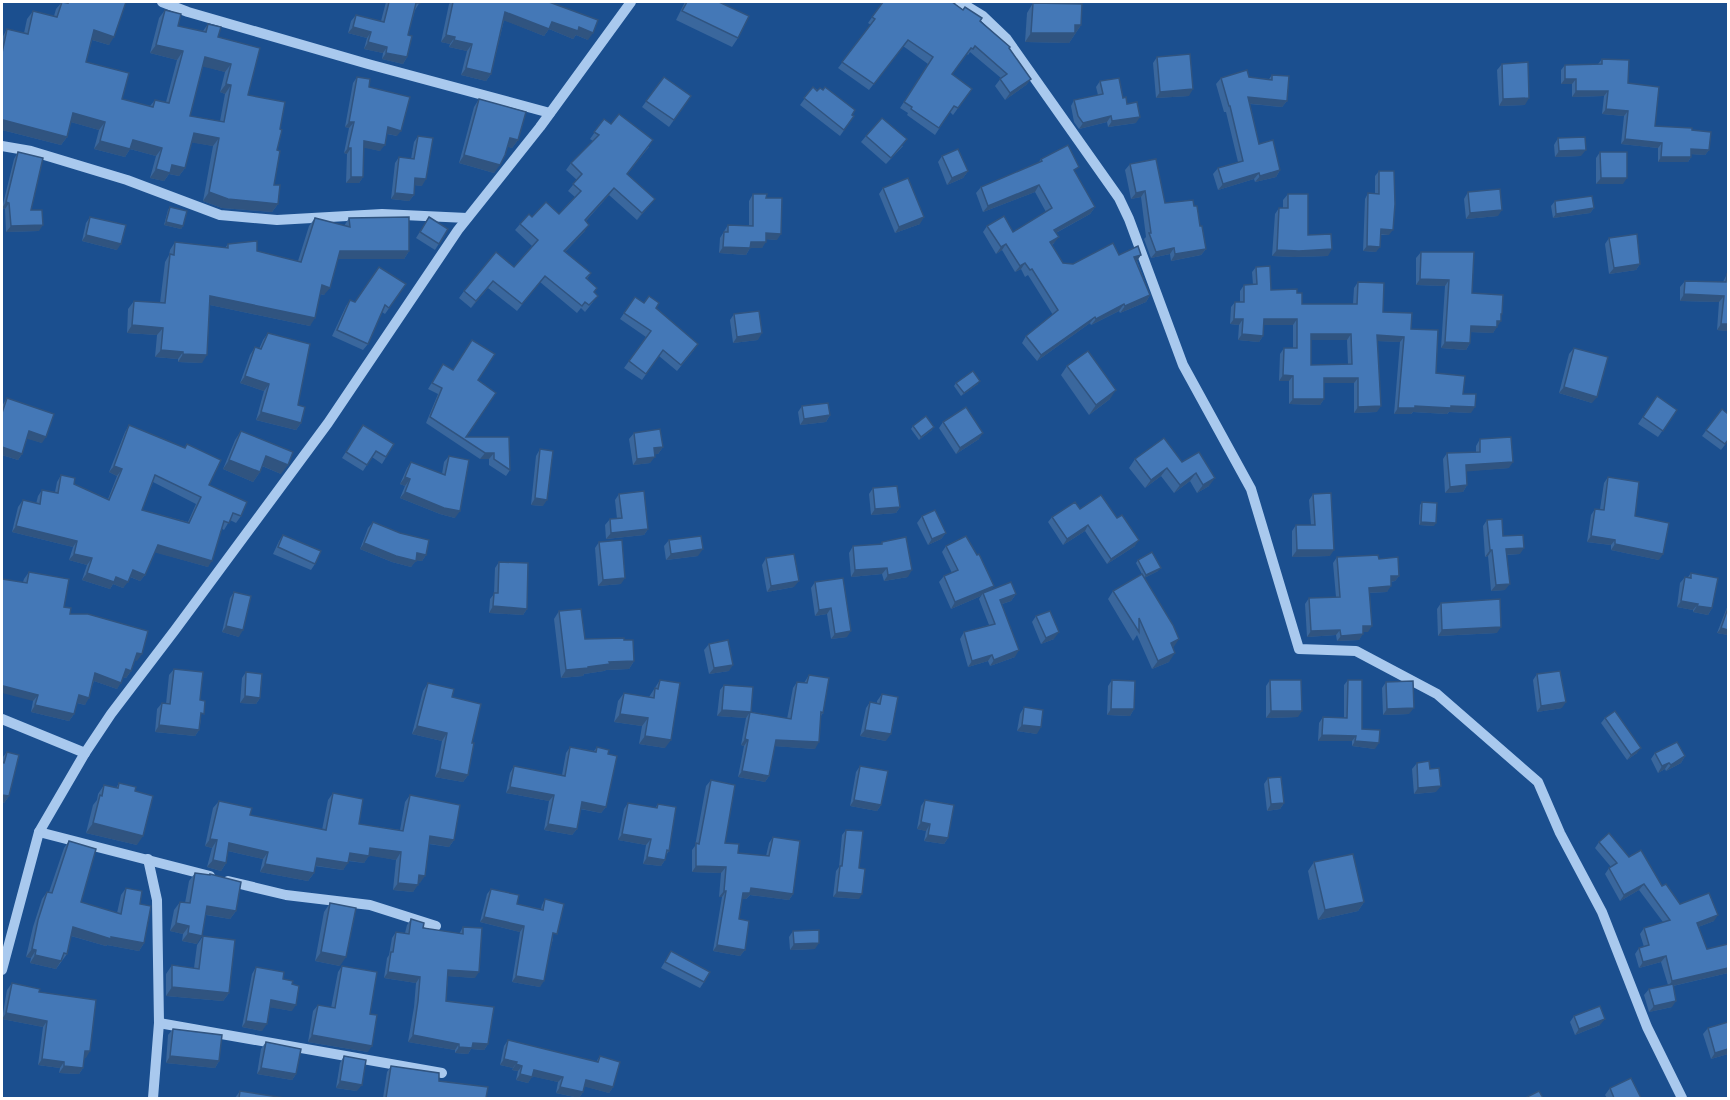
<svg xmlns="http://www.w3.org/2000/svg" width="1730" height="1100" viewBox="0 0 1730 1100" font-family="'Alegreya Sans',sans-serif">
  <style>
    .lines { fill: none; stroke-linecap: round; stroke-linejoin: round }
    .minor { stroke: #a9c9ee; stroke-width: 10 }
    .wall { fill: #3a679d; fill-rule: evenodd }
    .shaded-wall { fill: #305480 }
    .building { fill: #4478b7; stroke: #305480; stroke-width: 1.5; fill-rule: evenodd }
  </style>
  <rect width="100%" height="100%" fill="#1b4f8f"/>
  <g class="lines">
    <g class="minor">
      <polyline points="162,2 188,12 368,64 550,113"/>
      <polyline points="960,2 983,16 1006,38 1119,198 1129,219 1183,365 1251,489 1299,649 1356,651 1437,694 1538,782 1560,833 1602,912 1647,1027 1682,1098"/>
      <polyline points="2,146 31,151 127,180 220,215 277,220 382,214 467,218"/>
      <polyline points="2,719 85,753"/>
      <polyline points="39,832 210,876"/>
      <polyline points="148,859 157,900 159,1023 153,1098"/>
      <polyline points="228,881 286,895 370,905 436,926"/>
      <polyline points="2,970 39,832 85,753 111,714 175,630 328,423 458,230 540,127 631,2"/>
      <polyline points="159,1023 442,1073"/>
    </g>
  </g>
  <g class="wall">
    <path d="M62,2H126L109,45L92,40L86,62L122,99L150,106L155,100L166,102L177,60L150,53L159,18L165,10L178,26L203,31L208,24L218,37L248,95L280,129L274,185L278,204L272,212L222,208L203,201L213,146L191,142L185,168L179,176L169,174L164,181L150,178L156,156L130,149L125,157L94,149L99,130L71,122L67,137L61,145L2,130V38L7,29L24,33L27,19L33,11L54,16L56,9ZM203,66L225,72L220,92L225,94L220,121L190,116Z"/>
    <polygon points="382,2 420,2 415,10 408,35 407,57 403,64 382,59 383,53 364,49 367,38 348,33 351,21 356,15 381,21 386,2"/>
    <polygon points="451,2 549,2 588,40 576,35 573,39 549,29 544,36 504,20 491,74 486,81 461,75 467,51 449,47 450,44 441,42 449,4"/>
    <polygon points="685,2 719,2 738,38 732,47 676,20"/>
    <polygon points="879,2 952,2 980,21 1009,48 1031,79 1026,85 1005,100 995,86 1001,78 970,52 968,55 967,54 952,74 972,89 953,115 950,112 935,135 907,115 908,113 900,108 928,64 903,46 869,90 838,68 871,25 868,23 882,3"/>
    <polygon points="1033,3 1081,25 1069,43 1025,42 1027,13"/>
    <polygon points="1157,57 1189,96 1156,98 1153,63"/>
    <polygon points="1602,59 1628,83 1655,126 1692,130 1709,150 1705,155 1691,154 1691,157 1688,162 1658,162 1658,148 1621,144 1624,116 1602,114 1604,96 1572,97 1572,84 1561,84 1561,70 1565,65 1598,64"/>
    <polygon points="1502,64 1525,105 1499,106 1497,70"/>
    <polygon points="1272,75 1287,101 1282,107 1250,104 1259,144 1280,170 1276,177 1255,182 1254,179 1218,190 1213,174 1218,168 1238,162 1226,112 1224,112 1216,84 1221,78 1249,77 1269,79"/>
    <polygon points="357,77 369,87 397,136 387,134 380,151 364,147 363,177 359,183 346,183 347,154 344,153 349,128 345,127 353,83"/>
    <polygon points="664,77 691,96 669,127 642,107"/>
    <polygon points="1100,81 1123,98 1127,104 1136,123 1108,127 1107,122 1079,129 1074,122 1071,106 1074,100 1098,95 1096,87"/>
    <polygon points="813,87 854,116 840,136 800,105"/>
    <polygon points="479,99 518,140 512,148 507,146 494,173 459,163 474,107"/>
    <polygon points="604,119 611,124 649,147 627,174 650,205 637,220 609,195 586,221 585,231 565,252 591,273 587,279 594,292 593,302 585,312 581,308 577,313 540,282 517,311 488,288 471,308 459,298 464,291 514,267 532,246 515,230 520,224 532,217 559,214 575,197 568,191 577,180 566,170 571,163 593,141 590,139"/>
    <polygon points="418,136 422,186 415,185 414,195 409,201 391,199 395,163 399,157 411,159 414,142"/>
    <polygon points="866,136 903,146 886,164 861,142"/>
    <polygon points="1558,138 1581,156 1555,157 1554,145"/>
    <polygon points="18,152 31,210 39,231 6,232 5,209 2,208 14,159"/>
    <polygon points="1600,152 1623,184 1596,184 1596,158"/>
    <polygon points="942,156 968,171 963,178 947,185 938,162"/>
    <polygon points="1041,159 1075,173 1095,207 1090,214 1056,233 1054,243 1052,245 1063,263 1073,264 1119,255 1137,261 1150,295 1146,302 1120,313 1119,311 1091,325 1090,323 1037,361 1022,343 1026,336 1053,315 1028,275 1025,277 1021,269 1015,272 1002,250 996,254 983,232 987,226 1013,232 1046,212 1035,192 983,212 976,193 981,187 1038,163"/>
    <polygon points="1130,164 1165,203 1194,206 1206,249 1201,255 1171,261 1170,254 1151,258 1144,239 1146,237 1141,197 1131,199 1125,170"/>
    <polygon points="1379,171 1389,235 1381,235 1376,252 1363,251 1365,199 1368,193 1375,194 1375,176"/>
    <polygon points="1728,171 1728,214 1727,203 1727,173"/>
    <polygon points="883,188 920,224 895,233 879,194"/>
    <polygon points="1468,192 1498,216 1466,219 1464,199"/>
    <polygon points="753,194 766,198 777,240 766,239 762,248 750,248 746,255 719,253 720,238 728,225 749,226 749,201"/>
    <polygon points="1288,194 1308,235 1328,256 1294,257 1272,256 1275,214 1279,208 1283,208 1283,200"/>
    <polygon points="1555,201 1594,208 1590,213 1553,218 1551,206"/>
    <polygon points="170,207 183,226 181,229 164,225 168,210"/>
    <polygon points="90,217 117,250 82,241 86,223"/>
    <polygon points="429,217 448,229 435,250 416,238"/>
    <polygon points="315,218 344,226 349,218 409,251 404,259 338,259 324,295 320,294 310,326 210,305 202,363 178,362 178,359 155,357 157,335 127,333 128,309 134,301 160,303 165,262 169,255 170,250 175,242 225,248 228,244 298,261 309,226"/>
    <polygon points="1609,238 1640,264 1636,270 1609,274 1605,244"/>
    <polygon points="1421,252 1501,316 1497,326 1493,333 1471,332 1470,343 1466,350 1441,348 1445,286 1416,285 1416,258"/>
    <path d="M1256,267L1271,290L1297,293L1302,304H1353L1354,288L1358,282L1383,312L1411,329L1436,373L1463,394L1471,413L1449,412L1447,414L1413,412L1411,414H1394L1400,342L1378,341L1377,412L1354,413V383H1324V399L1320,405L1289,404V381H1279L1280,354L1284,348H1293V325H1264L1263,336L1259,342L1238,340L1239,325L1230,324L1231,307L1235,302H1240V291L1244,285H1253L1252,272ZM1311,340H1347L1348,364L1311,365Z"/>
    <polygon points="1727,274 1728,331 1717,330 1719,302 1680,301 1680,287 1685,281 1723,282"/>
    <polygon points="406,284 385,314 382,312 368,344 363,350 332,336 346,306 350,300 355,302"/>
    <polygon points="635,297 644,303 656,308 694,350 677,371 659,356 642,380 624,368 646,337 620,319"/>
    <polygon points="734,314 758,340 733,343 730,320"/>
    <polygon points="268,333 298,405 301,423 296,430 256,420 264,391 240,383 250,355 255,347 259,349 263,340"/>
    <polygon points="1574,348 1592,403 1559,393 1569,354"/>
    <polygon points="443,364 453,370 478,380 466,437 509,437 510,470 506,476 489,465 489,459 480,459 426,423 438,394 428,389"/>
    <polygon points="1067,366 1110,399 1089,415 1061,375"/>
    <polygon points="956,383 978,384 961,396 954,386"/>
    <polygon points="1657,396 1677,410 1658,437 1638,424"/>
    <polygon points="7,398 42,443 27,438 22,454 18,460 2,455 2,406"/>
    <polygon points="802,406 830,415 826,422 800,425 798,412"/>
    <polygon points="1722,409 1728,441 1721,450 1702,436"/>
    <polygon points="943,422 979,439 956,454 939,428"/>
    <path d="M129,425L184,448L187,444L209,485L241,516L236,523L230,520L224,530L221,528L208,567L155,552L145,575L140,581L130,577L123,588L113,584L110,589L82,580L87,565L69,560L73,547L12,532L18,507L23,500L36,504L38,496L42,490L55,492L57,482L61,475L74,484L108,499L117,476L109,472L125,432ZM153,482L196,504L188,522L142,510Z"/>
    <polygon points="363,425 394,444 382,464 372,457 363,471 342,458"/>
    <polygon points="913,426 932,430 919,440 911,429"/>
    <polygon points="241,431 281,474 262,466 260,472 253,482 223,469 235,440"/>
    <polygon points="634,433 663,447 658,454 654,454 650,463 633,465 629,439"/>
    <polygon points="1480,439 1509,468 1466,471 1467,485 1463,492 1445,493 1443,459 1447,453 1476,452 1476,446"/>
    <polygon points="540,449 543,506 531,505 536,456"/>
    <polygon points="1199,452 1209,486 1197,493 1190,481 1174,493 1161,476 1145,488 1129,468 1135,459 1182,462"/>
    <polygon points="449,456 455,518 440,514 400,498 405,486 400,484 407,468 411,462 442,474 444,462"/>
    <polygon points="1608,477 1636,499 1635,516 1659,560 1611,550 1611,545 1587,542 1591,515 1595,509 1600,509 1604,483"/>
    <polygon points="873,488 900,507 896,513 871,515 869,494"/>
    <polygon points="619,494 648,529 644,535 606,539 605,525 610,519 617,519 615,500"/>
    <polygon points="1313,494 1330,556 1292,557 1292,531 1296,525 1311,525 1309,500"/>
    <polygon points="1422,502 1434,526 1419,525 1420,505"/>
    <polygon points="1080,509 1117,518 1135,546 1107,564 1085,531 1063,545 1048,522 1052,517"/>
    <polygon points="922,516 946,533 941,539 928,545 917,523"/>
    <polygon points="1487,520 1520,554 1507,555 1505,590 1491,591 1488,556 1485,557 1483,526"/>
    <polygon points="373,522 426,555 422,561 416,560 411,567 392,562 360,549 368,528"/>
    <polygon points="283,535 315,564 311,570 273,554 279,541"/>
    <polygon points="669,540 698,556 666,560 664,546"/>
    <polygon points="599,542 621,584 598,586 595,548"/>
    <polygon points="882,542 908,577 884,581 882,574 851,577 849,553 853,546 880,545"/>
    <polygon points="946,546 991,590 1016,594 1011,601 1002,604 1015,657 990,666 988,661 968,667 960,639 964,632 989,625 979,599 981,596 951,609 939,582 944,576 952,573 942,552"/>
    <polygon points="1337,557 1379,559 1399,576 1395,581 1391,582 1387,592 1369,593 1368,632 1363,632 1359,640 1337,641 1336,635 1307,637 1305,604 1309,598 1336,597 1333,563"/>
    <polygon points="766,558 794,587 767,592 762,565"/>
    <polygon points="1138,560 1158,571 1144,578 1173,647 1169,662 1152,669 1137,635 1133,641 1108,599 1113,591 1142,574 1136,563"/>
    <polygon points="499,562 527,609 523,615 489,613 490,599 494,594 495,568"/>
    <polygon points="29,572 70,614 137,661 135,660 131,671 126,678 123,677 117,689 94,681 85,705 77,703 74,714 69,721 31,712 33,701 23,582 24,579"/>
    <polygon points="1691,573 1712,608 1708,615 1693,612 1693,610 1677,607 1680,583 1685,577 1688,577"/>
    <polygon points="815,582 847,637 831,639 827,614 815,616 811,588"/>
    <polygon points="234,592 239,637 222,632 230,598"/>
    <polygon points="1441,603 1497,633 1438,636 1437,609"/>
    <polygon points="1728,605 1728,635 1717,633"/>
    <polygon points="559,611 585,639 624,640 634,661 629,669 606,670 604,671 584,674 583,676 561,678 554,619"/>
    <polygon points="1036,616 1054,639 1041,644 1032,622"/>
    <polygon points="709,644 729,671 709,674 704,650"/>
    <polygon points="174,669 200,700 201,719 199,730 195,736 155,732 157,709 162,703 166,704 169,675"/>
    <polygon points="246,672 260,698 256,704 240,703 242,678"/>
    <polygon points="1537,674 1562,708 1537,712 1533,680"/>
    <polygon points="809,675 823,713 821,716 815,749 775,746 769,776 765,782 738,777 744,746 741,745 746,718 717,716 720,690 724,685 751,712 787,719 793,688 797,682 804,683"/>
    <polygon points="660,680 665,748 639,744 642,726 614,722 618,701 624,693 649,697"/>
    <polygon points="1112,680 1134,709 1130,716 1107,715 1108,686"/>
    <polygon points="1270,680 1298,717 1266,718 1266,686"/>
    <polygon points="1348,680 1362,729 1375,749 1352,746 1352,741 1318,741 1319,723 1323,717 1344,718 1344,685"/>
    <polygon points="1386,682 1409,714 1383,715 1382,688"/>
    <polygon points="428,683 452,697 472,743 468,775 463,782 435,777 442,741 412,734 423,691"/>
    <polygon points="882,694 886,741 860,736 866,708 870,702 877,703 877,701"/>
    <polygon points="1024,707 1037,734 1017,731 1020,714"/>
    <polygon points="1605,718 1637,753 1627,760 1601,723"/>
    <polygon points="570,747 594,751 597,747 608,754 606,807 601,813 580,809 577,829 572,835 544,830 549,801 506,793 510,773 514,766 562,775 566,753"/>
    <polygon points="7,752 9,796 4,803 2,802 2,758"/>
    <polygon points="1655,753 1685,756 1681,763 1666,771 1665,769 1658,773 1651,759"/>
    <polygon points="1417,763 1430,769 1436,792 1414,794 1412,769"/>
    <polygon points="860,766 881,805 877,811 850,806 856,772"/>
    <polygon points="1268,778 1284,803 1280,809 1267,811 1264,784"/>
    <polygon points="711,780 725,843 738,853 766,856 769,843 773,837 793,894 789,900 750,895 746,899 742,899 739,919 745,950 740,956 713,951 722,897 719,897 721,873 692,872 692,850 695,846 706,786"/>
    <polygon points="119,783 135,791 137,845 86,833 93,805 97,800 98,794 104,785 116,788"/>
    <polygon points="333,793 359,824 400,830 405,802 410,795 454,840 449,847 429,844 420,883 418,883 413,892 393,890 396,860 369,855 364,863 348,861 343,870 315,866 314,873 308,881 260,872 263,859 228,851 226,863 221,871 207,867 212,848 205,846 213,808 219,801 250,815 322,830 328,800"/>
    <polygon points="925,800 948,838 944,844 924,841 926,831 917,829 921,806"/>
    <polygon points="628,803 655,808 658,804 669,851 666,855 665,860 661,866 643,864 646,845 618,840 624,809"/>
    <polygon points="846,830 859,899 833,897 836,871 839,867 842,835"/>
    <polygon points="69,841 81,902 117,913 121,895 126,888 140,904 144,943 139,951 107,945 106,946 71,936 67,954 56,969 30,963 31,958 26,957 33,927 42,899 47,892 49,892 64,848"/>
    <polygon points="1599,842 1629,857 1680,904 1714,921 1698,927 1707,949 1728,944 1728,973 1673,986 1672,1007 1649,1012 1644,995 1649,989 1668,985 1661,962 1639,968 1635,954 1639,948 1644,947 1640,934 1644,928 1663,922 1639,890 1620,901 1605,874 1609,868 1611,867 1595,848"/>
    <polygon points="1314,862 1364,902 1358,911 1318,920 1308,871"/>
    <polygon points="195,873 209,875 210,874 236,911 230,919 206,915 197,944 182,941 183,934 170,931 174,910 180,902 185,903 189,881"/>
    <polygon points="491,889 517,904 541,909 542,905 545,899 553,939 540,987 512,982 520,932 480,922 487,894"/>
    <polygon points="330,903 340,966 315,961 324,912"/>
    <polygon points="411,919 423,928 459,934 463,927 475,978 448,976 446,1001 488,1044 484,1050 471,1049 468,1054 455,1053 455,1050 408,1042 414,1007 416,983 384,978 387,958 389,955 392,938 396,932 405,933 407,925"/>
    <polygon points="793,931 815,949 790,950 789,937"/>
    <polygon points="203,936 229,993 223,1001 166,996 166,974 172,965 194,968 197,945"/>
    <polygon points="671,951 704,982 700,988 661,968"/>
    <polygon points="342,966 370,1014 368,1052 308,1042 313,1011 318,1005 331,1008 338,972"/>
    <polygon points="256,967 283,979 292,1011 270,1007 262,1031 242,1027 252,974"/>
    <polygon points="12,983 39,992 86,1058 84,1057 83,1068 79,1074 59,1073 60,1068 38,1065 43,1027 2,1019 7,990"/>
    <polygon points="1574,1016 1600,1025 1575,1035 1570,1022"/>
    <polygon points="1708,1028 1728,1054 1711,1059 1703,1034"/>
    <polygon points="173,1029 219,1061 215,1068 166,1063 168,1035"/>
    <polygon points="508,1040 596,1062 600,1056 613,1087 609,1093 584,1086 583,1092 579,1098 556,1093 558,1082 532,1076 528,1083 516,1080 518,1071 512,1070 513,1068 500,1065 504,1046"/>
    <polygon points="266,1042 296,1074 292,1080 257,1074 261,1049"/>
    <polygon points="344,1056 357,1091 336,1088 340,1063"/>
    <polygon points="391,1066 439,1081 486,1098 383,1098 387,1072"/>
    <polygon points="1610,1088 1641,1098 1607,1098 1605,1095"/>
    <polygon points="240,1091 285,1098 235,1098"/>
  </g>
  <g class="shaded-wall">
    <polygon points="505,12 579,27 593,33 588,40 576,35 573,39 549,29 544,36 500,19"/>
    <polygon points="1075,25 1081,25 1069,43 1025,42 1031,33"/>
    <polygon points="353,27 371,32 367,38 348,33"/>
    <polygon points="94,30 114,37 109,45 89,39"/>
    <polygon points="446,35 455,37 450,44 441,42"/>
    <polygon points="454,40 472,44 467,51 449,47"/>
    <polygon points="368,42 387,47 383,53 364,49"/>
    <polygon points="156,45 183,51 177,60 150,53"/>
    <polygon points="386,53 407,57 403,64 382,59"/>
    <polygon points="205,57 231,64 225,72 200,66"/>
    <polygon points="466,68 491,74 486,81 461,75"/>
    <polygon points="1031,79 1026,85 1005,100 1010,93"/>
    <polygon points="1565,79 1576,79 1572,84 1561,84"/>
    <polygon points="226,84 231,85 225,94 220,92"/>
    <polygon points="1193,89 1189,96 1156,98 1160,92"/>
    <polygon points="1576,91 1608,91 1604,96 1572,97"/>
    <polygon points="1248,97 1287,101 1282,107 1244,103"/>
    <polygon points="1529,98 1525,105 1499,106 1503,99"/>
    <polygon points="1606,109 1628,111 1624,116 1602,114"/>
    <polygon points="73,113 105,122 99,130 67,121"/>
    <polygon points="1111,116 1107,122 1079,129 1083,123"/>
    <polygon points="1140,117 1136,123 1108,127 1112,121"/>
    <polygon points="3,120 67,137 61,145 2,130 2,122"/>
    <polygon points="349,122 354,122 349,128 345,127"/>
    <polygon points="388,127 401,131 397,136 384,133"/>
    <polygon points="194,133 219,138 213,146 188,142"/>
    <polygon points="510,138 518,140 512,148 504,146"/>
    <polygon points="1625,139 1662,143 1658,148 1621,144"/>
    <polygon points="133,140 162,148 156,156 130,149 125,157 94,149 100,141"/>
    <polygon points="364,141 385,145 380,151 360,147"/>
    <polygon points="348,148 351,148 347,154 344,153"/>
    <polygon points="1691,149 1709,150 1705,155 1688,154"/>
    <polygon points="1586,150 1581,156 1555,157 1559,151"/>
    <polygon points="464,155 500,165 494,173 459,163"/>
    <polygon points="1661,157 1691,157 1688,162 1658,162"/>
    <polygon points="172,165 185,168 179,176 169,174 164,181 150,178 156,169"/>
    <polygon points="1280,170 1276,177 1255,182 1260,176"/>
    <polygon points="968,171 963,178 947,185 952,178"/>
    <polygon points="1259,173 1254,179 1218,190 1223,184"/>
    <polygon points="351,177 363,177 359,183 346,183"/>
    <polygon points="415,178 426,179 422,186 411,185"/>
    <polygon points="1601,178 1627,178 1623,184 1596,184"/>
    <polygon points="1039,185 1035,192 983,212 988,206"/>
    <polygon points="614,188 609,195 580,227 585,220"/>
    <polygon points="1145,191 1141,197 1131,199 1136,193"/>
    <polygon points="209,192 278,204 272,212 222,208 203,201"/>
    <polygon points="395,193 414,195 409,201 391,199"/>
    <polygon points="655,199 650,205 637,220 642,213"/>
    <polygon points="6,202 9,203 5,209 2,208"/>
    <polygon points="1095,207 1090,214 1050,236 1054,230"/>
    <polygon points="1594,208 1590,213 1553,218 1556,214"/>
    <polygon points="1502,210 1498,216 1466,219 1470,213"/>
    <polygon points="924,217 920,224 895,233 899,227"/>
    <polygon points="166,222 183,226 181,229 164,225"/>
    <polygon points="43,225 39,231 6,232 11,226"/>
    <polygon points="589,225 585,231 559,258 564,251"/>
    <polygon points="1381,229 1393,230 1389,235 1377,234"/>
    <polygon points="766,233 781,234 777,240 762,239"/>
    <polygon points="86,235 121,244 117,250 82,241"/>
    <polygon points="1059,237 1054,243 1046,248 1050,242"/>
    <polygon points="751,242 766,242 762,248 746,248"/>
    <polygon points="1006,244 1002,250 996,254 1001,247"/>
    <polygon points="1367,246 1380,247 1376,252 1363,251"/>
    <polygon points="723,247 750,248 746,255 719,253"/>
    <polygon points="1174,248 1170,254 1151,258 1156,252"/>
    <polygon points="1206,249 1201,255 1171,261 1175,254"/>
    <polygon points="1332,249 1328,256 1294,257 1272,256 1277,250"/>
    <polygon points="340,251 409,251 404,259 335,259"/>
    <polygon points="1141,255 1137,261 1129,263 1134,257"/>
    <polygon points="1025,263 1021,269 1015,272 1020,266"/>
    <polygon points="1640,264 1636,270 1609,274 1614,268"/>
    <polygon points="1420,279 1449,280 1445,286 1416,285"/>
    <polygon points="493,281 488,288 471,308 476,301"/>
    <polygon points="322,285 330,288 324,295 316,293"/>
    <polygon points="1684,294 1724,296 1719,302 1680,301"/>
    <polygon points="1150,295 1146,302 1120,313 1125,306"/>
    <polygon points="210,296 315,318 310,326 205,304"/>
    <polygon points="1124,304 1119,311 1091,325 1096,319"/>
    <polygon points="1095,317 1090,323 1037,361 1041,355"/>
    <polygon points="1234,319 1243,319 1239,325 1230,324"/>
    <polygon points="1264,319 1297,319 1293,325 1260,325"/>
    <polygon points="1497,321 1501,321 1493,333 1467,332 1471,326"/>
    <polygon points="1721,324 1728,324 1728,331 1717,330"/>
    <polygon points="132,325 163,328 157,335 127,333"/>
    <polygon points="762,333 758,340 733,343 737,337"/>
    <polygon points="1242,334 1263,336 1259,342 1238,340"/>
    <polygon points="1311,334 1351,334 1347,340 1307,340"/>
    <polygon points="1377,335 1404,337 1400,342 1374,341"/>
    <polygon points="1445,342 1470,343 1466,350 1441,348"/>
    <polygon points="161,350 183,352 178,359 155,357"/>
    <polygon points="183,354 207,355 202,363 178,362"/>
    <polygon points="1283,375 1293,376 1289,381 1279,381"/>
    <polygon points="245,376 269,384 264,391 240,383"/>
    <polygon points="1324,378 1358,378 1354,383 1320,383"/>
    <polygon points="980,381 978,384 961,396 964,393"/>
    <polygon points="1564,387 1597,397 1592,403 1559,393"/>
    <polygon points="1116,390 1110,399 1089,415 1096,405"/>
    <polygon points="1293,399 1324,399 1320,405 1289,404"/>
    <polygon points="1381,406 1377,412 1354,413 1358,407"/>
    <polygon points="1415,406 1451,406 1475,407 1471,413 1449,412 1447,414 1413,412 1411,414 1394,414 1398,408"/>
    <polygon points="261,412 301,423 296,430 256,420"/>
    <polygon points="830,415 826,422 800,425 804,419"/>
    <polygon points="934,427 932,430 919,440 921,437"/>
    <polygon points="29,431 46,437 42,443 24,438"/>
    <polygon points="983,433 979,439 956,454 960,448"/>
    <polygon points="2,447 22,454 18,460 2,455"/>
    <polygon points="663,447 658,454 649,455 654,448"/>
    <polygon points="485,453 494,453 489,459 480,459"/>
    <polygon points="266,456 288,465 281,474 260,465"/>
    <polygon points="655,457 650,463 633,465 637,459"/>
    <polygon points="229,460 260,472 253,482 223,469"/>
    <polygon points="1513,462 1509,468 1462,472 1466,465"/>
    <polygon points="114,466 122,469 117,476 109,472"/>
    <polygon points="1167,468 1161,476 1145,488 1151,480"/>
    <polygon points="1196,473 1190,481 1174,493 1180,485"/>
    <polygon points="405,477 410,479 405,486 400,484"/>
    <polygon points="1215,478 1209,486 1197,493 1203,485"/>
    <polygon points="1467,485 1463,492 1445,493 1450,487"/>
    <polygon points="405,492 460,511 455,518 440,514 400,498"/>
    <polygon points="535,498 547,500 543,506 531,505"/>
    <polygon points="900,507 896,513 871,515 875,509"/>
    <polygon points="1421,522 1436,523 1434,526 1419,525"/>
    <polygon points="1088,525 1085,531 1063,545 1067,539"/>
    <polygon points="16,526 77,541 73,547 12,532"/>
    <polygon points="648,529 644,535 606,539 611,533"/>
    <polygon points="946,533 941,539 928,545 932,539"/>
    <polygon points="1591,536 1615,540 1611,545 1587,542"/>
    <polygon points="1139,540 1135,546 1107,564 1111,559"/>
    <polygon points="364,543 416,561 411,567 392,562 360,549"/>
    <polygon points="1615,544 1663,554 1659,560 1611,550"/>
    <polygon points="158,545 212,561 208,567 153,552"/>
    <polygon points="1524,548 1520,554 1502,555 1506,549"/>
    <polygon points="703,549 698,556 666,560 671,554"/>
    <polygon points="1297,550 1334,550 1330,556 1292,557"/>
    <polygon points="1490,550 1492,550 1488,556 1485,557"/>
    <polygon points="417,553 426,555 422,561 413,560"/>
    <polygon points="74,554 92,558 87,565 69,560"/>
    <polygon points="887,568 882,574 851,577 855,570"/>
    <polygon points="1161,568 1158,571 1144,578 1146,575"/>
    <polygon points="133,570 145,575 140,581 128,576"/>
    <polygon points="912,570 908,577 884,581 888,575"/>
    <polygon points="87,573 116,577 128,582 123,588 113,584 110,589 82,580"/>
    <polygon points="1391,576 1399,576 1395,581 1387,582"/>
    <polygon points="625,578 621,584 598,586 603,580"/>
    <polygon points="799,581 794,587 767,592 771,586"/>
    <polygon points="1510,584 1505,590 1491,591 1496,585"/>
    <polygon points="994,586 989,593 983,593 981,596 951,609 955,602"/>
    <polygon points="1391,586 1387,592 1364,593 1369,588"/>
    <polygon points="1016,594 1011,601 996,606 1000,600"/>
    <polygon points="1681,601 1698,604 1693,610 1677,607"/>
    <polygon points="493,606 527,609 523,615 489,613"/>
    <polygon points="1697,606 1712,608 1708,615 1693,612"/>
    <polygon points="831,608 827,614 815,616 819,610"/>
    <polygon points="226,626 243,630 239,637 222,632"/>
    <polygon points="1363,626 1372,626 1368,632 1359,632"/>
    <polygon points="1501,627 1497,633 1438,636 1442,630"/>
    <polygon points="1721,628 1728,630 1728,635 1717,633"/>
    <polygon points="1340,630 1336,635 1307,637 1311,631"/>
    <polygon points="851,631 847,637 831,639 835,634"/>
    <polygon points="1059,632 1054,639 1041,644 1046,638"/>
    <polygon points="1363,634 1359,640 1337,641 1341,636"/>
    <polygon points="1179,639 1173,648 1171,643"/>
    <polygon points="1019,650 1015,657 990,666 994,660"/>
    <polygon points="137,653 142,654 137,661 133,659"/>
    <polygon points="1175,653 1169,662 1152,669 1158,661"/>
    <polygon points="992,655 988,661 968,667 972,661"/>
    <polygon points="634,661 629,669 606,670 604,671 584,674 583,676 561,678 566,670 609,662"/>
    <polygon points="733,665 729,671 709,674 714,668"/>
    <polygon points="126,669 131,671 126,678 121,676"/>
    <polygon points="95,673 121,683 117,689 91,680"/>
    <polygon points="3,686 38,695 33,701 2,693"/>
    <polygon points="79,695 89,698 85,705 74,702"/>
    <polygon points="245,696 260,698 256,704 240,703"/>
    <polygon points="1566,702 1562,708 1537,712 1541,706"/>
    <polygon points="35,705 74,714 69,721 31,712"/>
    <polygon points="1414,708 1409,714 1383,715 1387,709"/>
    <polygon points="1111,709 1134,709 1130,716 1107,715"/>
    <polygon points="722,710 750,712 746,718 717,716"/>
    <polygon points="1271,711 1302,711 1298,717 1266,718"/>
    <polygon points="620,714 648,718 642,726 614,722"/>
    <polygon points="159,725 199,730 195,736 155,732"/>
    <polygon points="1022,725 1041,727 1037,734 1017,731"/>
    <polygon points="417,726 447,733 442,741 412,734"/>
    <polygon points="865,730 891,734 886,741 860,736"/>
    <polygon points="1322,735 1356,736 1352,741 1318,741"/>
    <polygon points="645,736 671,740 665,748 639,744"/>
    <polygon points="745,739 748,740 744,746 741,745"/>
    <polygon points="776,740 819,742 815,749 772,746"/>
    <polygon points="1355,741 1379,743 1375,749 1352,746"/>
    <polygon points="1641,748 1637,753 1627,760 1631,755"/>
    <polygon points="1685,756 1681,763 1666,771 1671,765"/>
    <polygon points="1669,763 1665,769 1658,773 1662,766"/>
    <polygon points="440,769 468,775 463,782 435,777"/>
    <polygon points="742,771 769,776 765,782 738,777"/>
    <polygon points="1441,786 1436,792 1414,794 1418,788"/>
    <polygon points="510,787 554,795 549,801 506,793"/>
    <polygon points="2,795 9,796 4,803 2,802"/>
    <polygon points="854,800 881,805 877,811 850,806"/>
    <polygon points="582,802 606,807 601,813 577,808"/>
    <polygon points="1284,803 1280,809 1267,811 1271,804"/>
    <polygon points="921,822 930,824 926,831 917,829"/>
    <polygon points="93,823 143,836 137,845 86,833"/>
    <polygon points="548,824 577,829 572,835 544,830"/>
    <polygon points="622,834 651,839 646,845 618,840"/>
    <polygon points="928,835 948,838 944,844 924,841"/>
    <polygon points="430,836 454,840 449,847 425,843"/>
    <polygon points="210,839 217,840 212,848 205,846"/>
    <polygon points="229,843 268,852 263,859 224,850"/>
    <polygon points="370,848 401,852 396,860 365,855"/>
    <polygon points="350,853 369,856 364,863 345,860"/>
    <polygon points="647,857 665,860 661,866 643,864"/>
    <polygon points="317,858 348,863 343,870 312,865"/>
    <polygon points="213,860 226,863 221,871 207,867"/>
    <polygon points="265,864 314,873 308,881 260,872"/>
    <polygon points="696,866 726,867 721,873 692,872"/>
    <polygon points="419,875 425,876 420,883 414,883"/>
    <polygon points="398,883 418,885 413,892 393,890"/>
    <polygon points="1644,884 1639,890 1620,901 1624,895"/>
    <polygon points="751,888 793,894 789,900 750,895 746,899 739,899 743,893"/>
    <polygon points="724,891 726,891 722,897 719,897"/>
    <polygon points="837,892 862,894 859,899 833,897"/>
    <polygon points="1364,902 1358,911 1318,920 1325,910"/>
    <polygon points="207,906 236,911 230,919 202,914"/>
    <polygon points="1718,915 1714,921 1693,929 1697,923"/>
    <polygon points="484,917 524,926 520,932 480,922"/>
    <polygon points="176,923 189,926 183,934 170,931"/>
    <polygon points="73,927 111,937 144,943 139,951 107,945 106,946 68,935"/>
    <polygon points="188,933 202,936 197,944 182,941"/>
    <polygon points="819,943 815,949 790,950 794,944"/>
    <polygon points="717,945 745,950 740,956 713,951"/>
    <polygon points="32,949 36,950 31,958 26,957"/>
    <polygon points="321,952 346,957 340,966 315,961"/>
    <polygon points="35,955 61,961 56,969 30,963"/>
    <polygon points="1666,956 1661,962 1639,968 1643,962"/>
    <polygon points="1728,968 1728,973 1668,987 1672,981"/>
    <polygon points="448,970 479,972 475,978 444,976"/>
    <polygon points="388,972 420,977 416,983 384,978"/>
    <polygon points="516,976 544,981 540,987 512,982"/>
    <polygon points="172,987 229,993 223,1001 166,996"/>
    <polygon points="271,1000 296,1005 292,1011 267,1007"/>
    <polygon points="1676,1001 1672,1007 1649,1012 1654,1006"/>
    <polygon points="6,1013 47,1021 43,1027 2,1019"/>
    <polygon points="1605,1019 1600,1025 1575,1035 1579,1029"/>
    <polygon points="246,1021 267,1024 262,1031 242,1027"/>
    <polygon points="312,1035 372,1046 368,1052 308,1042"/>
    <polygon points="413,1035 459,1044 455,1050 408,1042"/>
    <polygon points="473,1043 488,1044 484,1050 471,1049 468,1054 455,1053 459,1047"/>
    <polygon points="1728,1049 1728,1054 1711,1059 1715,1053"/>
    <polygon points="85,1051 90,1051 86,1058 80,1057"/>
    <polygon points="170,1056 219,1061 215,1068 166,1063"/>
    <polygon points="42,1059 64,1062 60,1068 38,1065"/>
    <polygon points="504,1059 517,1062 513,1068 500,1065"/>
    <polygon points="516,1064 522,1066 518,1071 512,1070"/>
    <polygon points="64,1066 83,1068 79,1074 59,1073"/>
    <polygon points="261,1068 296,1074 292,1080 257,1074"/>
    <polygon points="534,1070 563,1077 558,1082 530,1076"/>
    <polygon points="520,1074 532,1077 528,1083 516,1080"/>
    <polygon points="586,1080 613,1087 609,1093 582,1086"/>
    <polygon points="340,1081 362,1085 357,1091 336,1088"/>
    <polygon points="560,1087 583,1092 579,1098 556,1093"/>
  </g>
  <g class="building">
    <path d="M62,2L68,3V2H126L114,37L94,30L86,62L129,73L122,99L153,107L155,100L169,103L183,51L156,45L165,10L181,14L178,26L206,32L208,24L221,27L218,37L260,48L248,95L285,102L280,129L282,130L277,150L280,151L274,185H280L278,204L228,199L209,192L219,138L194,133L185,168L172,165L170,173L156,169L162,148L133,140L130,149L100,141L105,122L73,113L67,137L3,120L2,126V53L7,29L28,34L33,11L57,17ZM205,57L231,64L226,84L231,85L224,122L190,116Z"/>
    <polygon points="389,2 420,2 420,3 416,3 408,35 412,36 407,57 386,53 387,47 368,42 371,32 353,27 356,15 384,22"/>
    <polygon points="453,2 549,2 598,20 593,33 579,27 578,31 552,22 549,29 505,12 491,74 466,68 472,44 454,40 455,37 446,35"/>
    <polygon points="687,2 719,2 749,16 738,38 682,11"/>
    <polygon points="883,2 952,2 963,10 965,7 982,18 980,21 1010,47 1009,48 1031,79 1010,93 1000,79 1007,74 975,46 973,49 971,48 952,74 972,89 958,108 954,106 939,128 911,109 912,107 904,102 933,57 908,40 874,84 842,62 875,19 872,17"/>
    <polygon points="1033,3 1082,4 1081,25 1075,25 1075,33 1031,33"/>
    <polygon points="1190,54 1193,89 1160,92 1157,57"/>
    <polygon points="1602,59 1629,60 1628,83 1659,87 1655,126 1692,128 1692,130 1711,132 1709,150 1691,149 1691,157 1661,157 1662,143 1625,139 1628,111 1606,109 1608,91 1576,91 1576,79 1565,79 1565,65 1602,64"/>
    <polygon points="1528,62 1529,98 1503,99 1502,64"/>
    <polygon points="1247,70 1249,77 1272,80 1272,75 1289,76 1287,101 1248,97 1259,144 1273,140 1280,170 1260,176 1259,173 1223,184 1218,168 1243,161 1230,106 1229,106 1221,78"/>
    <polygon points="357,77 370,79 369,87 410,97 401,131 388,127 385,145 364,141 363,177 351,177 351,148 348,148 354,122 349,122"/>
    <polygon points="664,77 691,96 674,120 646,101"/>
    <polygon points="1119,78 1123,98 1126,97 1127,104 1137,102 1140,117 1112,121 1111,116 1083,123 1078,116 1074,100 1103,94 1100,81"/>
    <polygon points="813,87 817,91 820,88 823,90 825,87 855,110 852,115 854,116 844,130 804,98"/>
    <polygon points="479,99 526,112 518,140 510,138 505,155 500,165 464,155"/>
    <polygon points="619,114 653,140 627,174 655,199 642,213 614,188 585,220 589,225 564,251 591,273 586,278 597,288 594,292 598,296 589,305 585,302 582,306 545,276 522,304 493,281 476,301 464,291 496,252 514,267 538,240 520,224 529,214 532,217 546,202 559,214 581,191 573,184 582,174 571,163 599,135 594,132 604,119 611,124"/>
    <polygon points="882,118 907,139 891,158 866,136"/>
    <polygon points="418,136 433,138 426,179 415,178 414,195 395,193 399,157 414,159"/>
    <polygon points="1585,137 1586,150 1559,151 1558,138"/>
    <polygon points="1068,145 1079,167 1074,170 1095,207 1054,230 1059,237 1050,242 1063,263 1073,264 1113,243 1119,255 1138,246 1141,255 1134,257 1150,295 1125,306 1124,304 1096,319 1095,317 1041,355 1026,336 1058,310 1032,269 1030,270 1025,263 1020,266 1006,244 1001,247 987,226 1004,216 1013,232 1052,208 1039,185 988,206 981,187 1042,161 1041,159"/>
    <polygon points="958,149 968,171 952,178 942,156"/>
    <polygon points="18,152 43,158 31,210 42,210 43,225 11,226 9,203 6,202"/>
    <polygon points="1600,152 1627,152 1627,178 1601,178"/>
    <polygon points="1156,159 1165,203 1193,200 1194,206 1197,206 1200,226 1202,226 1206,249 1175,254 1174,248 1156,252 1149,233 1151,233 1145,191 1136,193 1130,164"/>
    <polygon points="1379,171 1394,171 1395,204 1393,230 1381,229 1380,247 1367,246 1368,193 1379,194"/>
    <polygon points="908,178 924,217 899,227 883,188"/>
    <polygon points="1500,189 1502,210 1470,213 1468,192"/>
    <polygon points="753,194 767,194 766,198 782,198 781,234 766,233 766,242 751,242 750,248 723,247 724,232 728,232 728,225 753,226"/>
    <polygon points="1288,194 1308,194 1308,235 1331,234 1332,249 1299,251 1277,250 1279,208 1288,208"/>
    <polygon points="1592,196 1594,208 1556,214 1555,201"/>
    <polygon points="170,207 187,211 183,226 166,222"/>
    <polygon points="90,217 126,225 121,244 86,235"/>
    <polygon points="409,217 409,251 340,251 330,288 322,285 315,318 210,296 207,355 183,354 183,352 161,350 163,328 132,325 134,301 165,303 170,254 174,255 175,242 228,248 228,244 257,241 257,251 301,262 315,218 350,227 349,218"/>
    <polygon points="429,217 448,229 439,244 420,232"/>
    <polygon points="1637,234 1640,264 1614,268 1609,238"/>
    <polygon points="1421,252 1474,252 1472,293 1503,295 1502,314 1501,314 1501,321 1497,321 1497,327 1471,326 1470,343 1445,342 1449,280 1420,279"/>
    <path d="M1270,266L1271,290L1297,289V293H1302V304H1357L1358,282L1384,283L1383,312L1412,313L1411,329L1438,330L1436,373L1465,376L1463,394H1476L1475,407L1451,406V408L1415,406V408H1398L1404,337L1377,335L1381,406L1358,407V378H1324V399H1293V376L1283,375L1284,348H1297V319H1264L1263,336L1242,334L1243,319H1234L1235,302H1244V285L1257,284L1256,267ZM1311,334H1351L1352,364L1311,365Z"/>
    <polygon points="379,267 406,284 389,308 385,305 368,344 337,330 350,300 355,302"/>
    <polygon points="1727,274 1728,275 1728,324 1721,324 1724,296 1684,294 1685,281 1726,282"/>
    <polygon points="649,296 659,303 656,308 698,344 681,365 663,350 646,374 629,361 651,331 624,313 635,297 644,303"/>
    <polygon points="759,311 762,333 737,337 734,314"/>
    <polygon points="268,333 310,344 298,405 305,407 301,423 261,412 269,384 245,376 255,347 261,349"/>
    <polygon points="472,340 495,354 478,380 496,393 466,437 509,437 510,470 494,459 494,453 485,453 430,417 442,388 432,383 443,364 453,370"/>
    <polygon points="1574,348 1608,357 1597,397 1564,387"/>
    <polygon points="1088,351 1116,390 1096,405 1067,366"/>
    <polygon points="973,371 980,381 964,393 956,383"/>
    <polygon points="1657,396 1677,410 1663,431 1643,417"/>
    <polygon points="7,398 54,414 46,437 29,431 22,454 2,447 2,413"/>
    <polygon points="828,403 830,415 804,419 802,406"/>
    <polygon points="966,407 983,433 960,448 943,422"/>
    <polygon points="1722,409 1728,414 1728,440 1725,444 1706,430"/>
    <polygon points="926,416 934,427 921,437 913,426"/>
    <path d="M129,425L185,448L187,444L221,460L209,485L247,502L241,516L233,513L229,523L224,521L212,561L158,545L145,575L133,570L128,582L116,577L114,582L87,573L92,558L74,554L77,541L16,526L23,500L40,504L42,490L58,493L61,475L75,478L74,484L109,500L122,469L114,466ZM155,475L201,497L189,523L142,510Z"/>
    <polygon points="363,425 394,444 386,457 376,451 367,465 346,452"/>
    <polygon points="660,429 663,447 654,448 655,457 637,459 634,433"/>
    <polygon points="241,431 293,452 288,465 266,456 260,472 229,460"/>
    <polygon points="1511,437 1513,462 1466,465 1467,485 1450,487 1447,453 1480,452 1480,439"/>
    <polygon points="1164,438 1182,462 1199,452 1215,478 1203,485 1196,473 1180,485 1167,468 1151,480 1135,459"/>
    <polygon points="540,449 553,451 547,500 535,498"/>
    <polygon points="449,456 469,460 460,511 444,508 405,492 410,479 405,477 411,462 445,475"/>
    <polygon points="1608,477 1639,482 1635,516 1669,523 1663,554 1615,544 1615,540 1591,536 1595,509 1604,510"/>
    <polygon points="897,486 900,507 875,509 873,488"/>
    <polygon points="644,491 648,529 611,533 610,519 622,518 619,494"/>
    <polygon points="1331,493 1334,550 1297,550 1296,525 1315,525 1313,494"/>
    <polygon points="1101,495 1117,518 1122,515 1139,540 1111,559 1088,525 1067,539 1052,517 1075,502 1080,509"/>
    <polygon points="1422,502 1437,503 1436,523 1421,522"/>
    <polygon points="935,510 946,533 932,539 922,516"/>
    <polygon points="1502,519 1503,536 1523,535 1524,548 1506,549 1510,584 1496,585 1492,550 1490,550 1487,520"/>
    <polygon points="373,522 400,533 429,540 426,555 417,553 416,561 396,556 364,543"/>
    <polygon points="283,535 321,551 315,564 278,547"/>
    <polygon points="701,536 703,549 671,554 669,540"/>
    <polygon points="966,536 977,555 979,554 994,586 955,602 944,576 958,570 946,546"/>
    <polygon points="906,537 912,570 888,575 887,568 855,570 853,546 882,544 882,542"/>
    <polygon points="622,540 625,578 603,580 599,542"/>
    <polygon points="1152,552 1161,568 1146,575 1138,560"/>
    <polygon points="794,554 799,581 771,586 766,558"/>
    <polygon points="1378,555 1379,559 1398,557 1399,576 1391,576 1391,586 1369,588 1372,626 1363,626 1363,634 1341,636 1340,630 1311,631 1309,598 1340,597 1337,557"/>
    <polygon points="499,562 528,563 527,609 493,606 494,593 498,593"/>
    <polygon points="29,572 69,579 64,607 71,608 70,614 88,614 148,631 142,654 137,653 131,671 126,669 121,683 95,673 89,698 79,695 74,714 35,705 38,695 3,686 2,692 2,579 27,583"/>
    <polygon points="1691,573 1718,578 1712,608 1697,606 1698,604 1681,601 1685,577 1691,578"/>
    <polygon points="1142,574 1173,625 1179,639 1171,643 1175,653 1158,661 1139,618 1139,632 1113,591"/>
    <polygon points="843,578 851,631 835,634 831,608 819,610 815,582"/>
    <polygon points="1011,582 1016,594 1000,600 1019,650 994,660 992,655 972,661 964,632 995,624 983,593"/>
    <polygon points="234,592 251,596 243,630 226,626"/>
    <polygon points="1500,599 1501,627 1442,630 1441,603"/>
    <polygon points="1728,608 1728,630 1721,628"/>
    <polygon points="581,609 585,639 624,638 624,640 633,640 634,661 609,662 610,664 588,667 588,668 566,670 559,611"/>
    <polygon points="1050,611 1059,632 1046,638 1036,616"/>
    <polygon points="728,640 733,665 714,668 709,644"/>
    <polygon points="174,669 203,672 200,700 205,701 204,714 201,713 199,730 159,725 162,703 170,704"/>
    <polygon points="1560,671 1566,702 1541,706 1537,674"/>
    <polygon points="246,672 262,674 260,698 245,696"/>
    <polygon points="809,675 829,678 823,713 821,712 819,742 776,740 769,776 742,771 748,740 745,739 750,712 791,719 797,682 807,683"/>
    <polygon points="660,680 680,683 671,740 645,736 648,718 620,714 624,693 654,698 655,688 658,689"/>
    <polygon points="1112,680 1135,681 1134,709 1111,709"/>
    <polygon points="1270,680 1301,680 1302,711 1271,711"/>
    <polygon points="1348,680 1362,680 1362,729 1380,730 1379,743 1355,741 1356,736 1322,735 1323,717 1347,718"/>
    <polygon points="1413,681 1414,708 1387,709 1386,682"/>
    <polygon points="428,683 454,689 452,697 481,704 472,743 474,743 468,775 440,769 447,733 417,726"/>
    <polygon points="724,685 753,687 751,712 722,710"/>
    <polygon points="882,694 898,697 891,734 865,730 870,702 880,704"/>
    <polygon points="1024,707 1043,710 1041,727 1022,725"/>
    <polygon points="1615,711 1641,748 1631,755 1605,718"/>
    <polygon points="1677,742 1685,756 1671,765 1669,763 1662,766 1655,753"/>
    <polygon points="570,747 596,752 597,747 609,750 608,754 617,756 606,807 582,802 577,829 548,824 554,795 510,787 514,766 565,776"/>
    <polygon points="7,752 19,755 9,796 2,795 2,762 4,763"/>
    <polygon points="1429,761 1430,769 1439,768 1441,786 1418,788 1417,763"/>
    <polygon points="860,766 888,771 881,805 854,800"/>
    <polygon points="1281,777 1284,803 1271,804 1268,778"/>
    <polygon points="711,780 735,785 725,843 739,844 738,853 769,856 773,837 800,841 793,894 751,888 750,893 743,893 739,919 749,921 745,950 717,945 726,891 724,891 726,867 696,866 696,843 699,844"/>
    <polygon points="119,783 136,787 135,791 153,796 143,836 93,823 100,795 102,796 104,785 118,788"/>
    <polygon points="333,793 363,799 359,824 403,831 410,795 460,805 454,840 430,836 425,876 419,875 418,885 398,883 401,852 370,848 369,856 350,853 348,863 317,858 314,873 265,864 268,852 229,843 226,863 213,860 217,840 210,839 219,801 252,808 250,815 326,830"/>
    <polygon points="925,800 954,805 948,838 928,835 930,824 921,822"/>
    <polygon points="628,803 657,808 658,804 676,807 669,851 667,850 665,860 647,857 651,839 622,834"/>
    <polygon points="846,830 863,831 859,868 865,869 862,894 837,892 840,866 842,866"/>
    <polygon points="1609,833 1629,857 1641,850 1662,886 1666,884 1680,904 1709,893 1718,915 1697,923 1707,949 1728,944 1728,968 1672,981 1666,956 1643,962 1639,948 1649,945 1644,928 1670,920 1644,884 1624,895 1609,868 1617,863 1599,842"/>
    <polygon points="69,841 96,849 81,902 121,914 126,888 142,891 140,904 151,906 144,943 111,937 111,939 73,927 67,954 64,953 61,961 35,955 36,950 32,949 38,920 47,892 52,893"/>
    <polygon points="1353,854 1364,902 1325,910 1314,862"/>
    <polygon points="195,873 210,875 210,874 241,882 236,911 207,906 202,936 188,933 189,926 176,923 180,902 190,903"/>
    <polygon points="491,889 519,895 517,904 543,910 545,899 564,904 557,934 553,933 544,981 516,976 524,926 484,917"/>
    <polygon points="330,903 356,908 346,957 321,952"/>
    <polygon points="411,919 424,923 423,928 463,934 463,927 482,928 479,972 448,970 446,1001 494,1007 488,1044 473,1043 472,1048 459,1047 459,1044 413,1035 418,1001 420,977 388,972 391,952 393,952 396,932 409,934"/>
    <polygon points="819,930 819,943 794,944 793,931"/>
    <polygon points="203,936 235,940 229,993 172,987 172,965 199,969"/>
    <polygon points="671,951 710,972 704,982 665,962"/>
    <polygon points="342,966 377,972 370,1014 377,1015 372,1046 312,1035 318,1005 335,1008"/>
    <polygon points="256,967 284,972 283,979 293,981 292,984 299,986 296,1005 271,1000 267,1024 246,1021"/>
    <polygon points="12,983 40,989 39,992 96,1000 90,1051 85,1051 83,1068 64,1066 64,1062 42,1059 47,1021 6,1013"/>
    <polygon points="1673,984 1676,1001 1654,1006 1649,989"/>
    <polygon points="1600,1006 1605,1019 1579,1029 1574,1016"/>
    <polygon points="1728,1022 1728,1049 1715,1053 1708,1028"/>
    <polygon points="173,1029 222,1035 219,1061 170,1056"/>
    <polygon points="508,1040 598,1062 600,1056 620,1062 613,1087 586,1080 583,1092 560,1087 563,1077 534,1070 532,1077 520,1074 522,1066 516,1064 517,1062 504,1059"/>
    <polygon points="266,1042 301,1049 296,1074 261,1068"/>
    <polygon points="344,1056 366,1060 362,1085 340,1081"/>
    <polygon points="391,1066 439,1073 439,1081 488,1087 486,1098 386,1098"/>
    <polygon points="1631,1078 1641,1098 1614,1098 1610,1088"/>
    <polygon points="240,1091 285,1098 239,1098"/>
    <polygon points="1539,1091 1543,1098 1525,1098"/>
  </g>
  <rect width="1730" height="1100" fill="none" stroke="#ffffff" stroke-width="6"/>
</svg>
